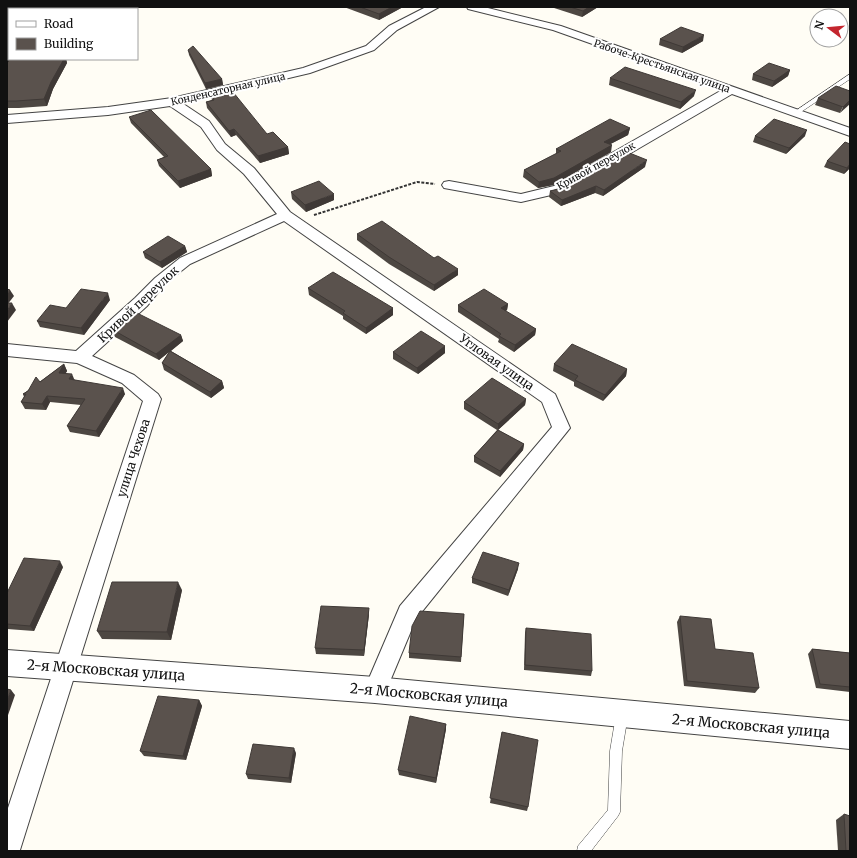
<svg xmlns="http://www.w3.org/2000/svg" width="857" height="858" viewBox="0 0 857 858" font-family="Merriweather,serif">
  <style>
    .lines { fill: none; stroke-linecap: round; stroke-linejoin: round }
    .service-casing { stroke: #444; stroke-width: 1 }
    .minor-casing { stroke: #444; stroke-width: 2 }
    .tertiary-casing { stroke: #444; stroke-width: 2 }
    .path { stroke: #333; stroke-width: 2; stroke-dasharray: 3 1.5; stroke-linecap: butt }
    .service { fill: #fff; fill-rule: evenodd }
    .minor { fill: #fff; fill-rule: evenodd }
    .tertiary { fill: #fff; fill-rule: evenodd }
    .wall { fill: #4d4742 }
    .shaded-wall { fill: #3f3936 }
    .building { fill: #5a524d; stroke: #3f3936 }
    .labels { text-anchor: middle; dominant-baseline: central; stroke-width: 4; stroke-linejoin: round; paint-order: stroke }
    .far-street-label { font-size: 10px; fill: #111; stroke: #fff }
    .street-label { font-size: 12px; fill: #111; stroke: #fff }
    .near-street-label { font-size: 14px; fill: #111; stroke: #fff }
  </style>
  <rect width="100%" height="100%" fill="#fffdf5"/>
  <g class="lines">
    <defs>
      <g id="service">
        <polygon points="850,74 850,79 798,114 794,114 794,112"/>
        <polygon points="622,709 626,711 628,715 622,751 620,812 618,816 591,851 577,851 578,846 608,810 610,751 616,715 618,711"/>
      </g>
      <g id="minor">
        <polygon points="57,7 68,7 67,9 56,9"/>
        <polygon points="426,7 439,7 397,30 374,50 310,73 182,103 209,121 225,144 254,168 290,212 555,394 570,428 416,619 383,698 375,701 367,698 364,690 400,606 552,427 542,402 284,221 190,264 165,284 147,306 92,356 134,375 158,394 161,399 20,850 7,851 7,811 143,401 122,383 77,363 7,356 7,344 76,351 135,298 155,278 180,258 277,214 244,174 217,150 201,127 170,106 108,115 7,123 7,115 108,107 172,98 303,68 366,46 389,26"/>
        <polygon points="467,7 484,7 561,26 850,128 850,136 732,94 564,192 521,202 444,188 442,185 444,182 449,181 521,194 554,186 722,90 553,30 468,9"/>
      </g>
      <polygon id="tertiary" points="7,650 375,677 850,721 850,749 375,703 7,676"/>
    </defs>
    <use href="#service" class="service-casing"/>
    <use href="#minor" class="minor-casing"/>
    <use href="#tertiary" class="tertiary-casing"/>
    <polyline class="path" points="314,215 417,182 435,184"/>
    <use href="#service" class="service"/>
    <use href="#minor" class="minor"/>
    <use href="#tertiary" class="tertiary"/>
  </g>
  <g class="wall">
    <polygon points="344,7 403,7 379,20"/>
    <polygon points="551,7 598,7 582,17"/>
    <polygon points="660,39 703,41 682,53 659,45"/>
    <polygon points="188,50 222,79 223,85 206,89 189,55"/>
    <polygon points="7,54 9,59 66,59 67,63 53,89 47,106 19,108 7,108"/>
    <polygon points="790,70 788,76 772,87 752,80 753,74"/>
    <polygon points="610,78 694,96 680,109 609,85"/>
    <polygon points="850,91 840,113 815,105 818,98"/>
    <polygon points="210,92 267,134 288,147 289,154 260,163 236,135 231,137 207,108 206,102 212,100 211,98"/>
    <polygon points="129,117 211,169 212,176 180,188 159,166 157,160 164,157 131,123"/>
    <polygon points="630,128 628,135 610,144 611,152 553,185 538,188 523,177 524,170 556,154 556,149"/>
    <polygon points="755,136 805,136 786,154 753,142"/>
    <polygon points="850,144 850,169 849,169 844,174 824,167 827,161"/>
    <polygon points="645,167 603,196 595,193 561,206 549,197 550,191"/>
    <polygon points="291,192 334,200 306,212 292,199"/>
    <polygon points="357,234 434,258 458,275 434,291 389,264 357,240"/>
    <polygon points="185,246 187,252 162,268 145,258 143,252"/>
    <polygon points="308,288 393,308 393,315 366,334 343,319 343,316 309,295"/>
    <polygon points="110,300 84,335 40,327 37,321 66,308"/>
    <polygon points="508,304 507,310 505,311 536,329 535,335 514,352 498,342 499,339 458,312 458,305"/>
    <polygon points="113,330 181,335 183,341 171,351 222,381 224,388 211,398 164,370 162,363 169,352 159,360 115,337"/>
    <polygon points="445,346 445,353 418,374 393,359 393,352"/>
    <polygon points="64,364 67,371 65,374 75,380 125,394 99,437 70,432 67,426 81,405 50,402 46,410 25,409 21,402 24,397 23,394"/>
    <polygon points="554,364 627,369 626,376 603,401 574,386 574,382 553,371"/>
    <polygon points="526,399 525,405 498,430 524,444 523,450 500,477 474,462 474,456 497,430 464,409 464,402"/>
    <polygon points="63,567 34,631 7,629 7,593"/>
    <polygon points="518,569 508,596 472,583 472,578"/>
    <polygon points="182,590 171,640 102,639 97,631"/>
    <polygon points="369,614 364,656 316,654 315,648"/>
    <polygon points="464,614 461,662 409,658 409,653"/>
    <polygon points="680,616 715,649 759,688 755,693 684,686 677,622"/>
    <polygon points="526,628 592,671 591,676 524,670 525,633"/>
    <polygon points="812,649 850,653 850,692 816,688 808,654"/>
    <polygon points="199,700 202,706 186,760 144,756 140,751"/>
    <polygon points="446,724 446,729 436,783 399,775 398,770"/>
    <polygon points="502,732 528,807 527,811 490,803"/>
    <polygon points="296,753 291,783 248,779 246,774"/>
    <polygon points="844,814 850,851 838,851 836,820"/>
  </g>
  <g class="shaded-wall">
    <polygon points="96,7 104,7 102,9 94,9"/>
    <polygon points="392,7 403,7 379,20 379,14"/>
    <polygon points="589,7 598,7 582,17 583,11"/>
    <polygon points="704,35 703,41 682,53 683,47"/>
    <polygon points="64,59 66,59 67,63 53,89 47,106 44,99 51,82"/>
    <polygon points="790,70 788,76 772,87 774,81"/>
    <polygon points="222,79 223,85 206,89 205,83"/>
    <polygon points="696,90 694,96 680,109 681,102"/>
    <polygon points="850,100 850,104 840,113 843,107"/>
    <polygon points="630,128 628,135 603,148 604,142"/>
    <polygon points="234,129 236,135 231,137 229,131"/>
    <polygon points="807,130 805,136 786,154 789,148"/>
    <polygon points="612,145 611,152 553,185 538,188 539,182"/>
    <polygon points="288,147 289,154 260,163 258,156"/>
    <polygon points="647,160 645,167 603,196 604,190"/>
    <polygon points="850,164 849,169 844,174 847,168"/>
    <polygon points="211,169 212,176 180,188 178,181"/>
    <polygon points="596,186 595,193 561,206 562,200"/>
    <polygon points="334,194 334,200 306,212 305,205"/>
    <polygon points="185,246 187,252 162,268 160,262"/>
    <polygon points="458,269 458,275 434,291 434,285"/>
    <polygon points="10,290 14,296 7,305 7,294"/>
    <polygon points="108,293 110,300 84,335 81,328"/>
    <polygon points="12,303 16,310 7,322 7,311"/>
    <polygon points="508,304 507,310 500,315 501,308"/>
    <polygon points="393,308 393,315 366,334 366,328"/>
    <polygon points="536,329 535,335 514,352 515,345"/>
    <polygon points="181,335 183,341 159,360 156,354"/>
    <polygon points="445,346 445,353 418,374 417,368"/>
    <polygon points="64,364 67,371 62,380 59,373"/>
    <polygon points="627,369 626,376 603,401 605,395"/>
    <polygon points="72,374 75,381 69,379"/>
    <polygon points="222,381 224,388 211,398 210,392"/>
    <polygon points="123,388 125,394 99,437 96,431"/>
    <polygon points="47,396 50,402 46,410 42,404"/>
    <polygon points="526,399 525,405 498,430 498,424"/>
    <polygon points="524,444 523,450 500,477 500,471"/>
    <polygon points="60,561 63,567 34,631 30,626"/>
    <polygon points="519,563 518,569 508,596 509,590"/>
    <polygon points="178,582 182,590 171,640 167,632"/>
    <polygon points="369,608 369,614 364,656 364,650"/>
    <polygon points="11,690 15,695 7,718 7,700"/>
    <polygon points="199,700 202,706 186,760 183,756"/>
    <polygon points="446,724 446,729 436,783 436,778"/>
    <polygon points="294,748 296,753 291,783 289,778"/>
  </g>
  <g class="building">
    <polygon points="66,7 96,7 94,9 64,9"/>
    <polygon points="360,7 392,7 379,14"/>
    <polygon points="570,7 589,7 583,11"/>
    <polygon points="681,27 704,35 683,47 660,39"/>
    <polygon points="7,37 9,37 9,51 8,51 7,47"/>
    <polygon points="193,46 222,79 205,83 188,50"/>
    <polygon points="7,54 9,54 9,59 64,59 51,82 44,99 16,101 7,101 7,62 9,61 7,61"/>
    <polygon points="769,63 790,70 774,81 753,74"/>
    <polygon points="625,67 696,90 681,102 610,78"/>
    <polygon points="836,86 850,91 850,100 843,107 818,98"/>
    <polygon points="229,87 267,134 273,132 288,147 258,156 234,129 229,131 206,102 214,100 210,92"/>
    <polygon points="151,110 211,169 178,181 157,160 168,156 129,117"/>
    <polygon points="610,119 630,128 604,142 612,145 554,178 539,182 524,170 561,151 556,149"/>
    <polygon points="774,119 807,130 789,148 755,136"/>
    <polygon points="845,142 850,144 850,164 847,168 827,161"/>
    <polygon points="627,152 647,160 604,190 596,186 562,200 550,191 566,187"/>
    <polygon points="319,181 334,194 305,205 291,192"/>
    <polygon points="382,221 434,258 438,256 458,269 434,285 389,257 357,234"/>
    <polygon points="168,236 185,246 160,262 143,252"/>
    <polygon points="333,272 393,308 366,328 343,313 345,311 308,288"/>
    <polygon points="7,289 10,290 7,294"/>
    <polygon points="81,289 108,293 81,328 37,321 50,305 66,308"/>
    <polygon points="484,289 508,304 501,308 536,329 515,345 499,336 501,334 458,305"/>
    <polygon points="7,303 12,303 7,311"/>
    <polygon points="135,312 181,335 156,354 113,330"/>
    <polygon points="421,331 445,346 417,368 393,352"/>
    <polygon points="572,344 627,369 605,395 575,380 578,376 554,364"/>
    <polygon points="170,351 222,381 210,392 162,363"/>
    <polygon points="64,364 59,373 72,374 69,379 123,388 96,431 67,426 85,399 47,396 42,404 21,402 26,394 23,394 28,391 36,377 40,382"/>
    <polygon points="492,378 526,399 498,424 464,402"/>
    <polygon points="498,430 524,444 500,471 474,456"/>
    <polygon points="483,552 519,563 509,590 472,578"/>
    <polygon points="24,558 60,561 30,626 7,624 7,593"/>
    <polygon points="112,582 178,582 167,632 97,631"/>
    <polygon points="321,606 369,608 364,650 315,648"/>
    <polygon points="420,611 464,614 461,657 409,653 412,626"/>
    <polygon points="680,616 711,619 715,649 753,653 759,688 687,681"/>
    <polygon points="526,628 591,634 592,671 525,665"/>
    <polygon points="812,649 850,653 850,687 820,684"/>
    <polygon points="7,689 11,690 7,700"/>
    <polygon points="158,696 199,700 183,756 140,751"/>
    <polygon points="410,716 446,724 436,778 398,770"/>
    <polygon points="502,732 538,740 528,807 490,798"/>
    <polygon points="253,744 294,748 289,778 246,774"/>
    <polygon points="844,814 850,816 850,851 846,851"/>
  </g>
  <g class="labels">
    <g class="far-street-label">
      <text transform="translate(662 66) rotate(19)">Рабоче-Крестьянская улица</text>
      <text transform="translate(228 89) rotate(-13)">Конденсаторная улица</text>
      <text transform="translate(596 166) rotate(-29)">Кривой переулок</text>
    </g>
    <g class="street-label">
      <text transform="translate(138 304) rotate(-43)">Кривой переулок</text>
      <text transform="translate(497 362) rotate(35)">Угловая улица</text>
      <text transform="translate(133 458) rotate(-72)">улица Чехова</text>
    </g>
    <g class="near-street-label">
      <text transform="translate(106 670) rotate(4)">2-я Московская улица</text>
      <text transform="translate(429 695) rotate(5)">2-я Московская улица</text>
      <text transform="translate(751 726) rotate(5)">2-я Московская улица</text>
    </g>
  </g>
  <rect width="857" height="858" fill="none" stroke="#111111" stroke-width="16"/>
  <rect x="8" y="8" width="130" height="52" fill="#ffffff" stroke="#a0a0a0"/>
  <rect x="16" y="21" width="20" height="6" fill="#ffffff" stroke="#a0a0a0"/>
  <text x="44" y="28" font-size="12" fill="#111111">Road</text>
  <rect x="16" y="38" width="20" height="12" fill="#5a524d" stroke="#a0a0a0"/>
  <text x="44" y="48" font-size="12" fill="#111111">Building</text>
  <g transform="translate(829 28) rotate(286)"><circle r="19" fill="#ffffff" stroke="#a0a0a0"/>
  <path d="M0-3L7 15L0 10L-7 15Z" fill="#c4262e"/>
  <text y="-6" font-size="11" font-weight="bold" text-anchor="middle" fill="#111111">N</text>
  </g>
</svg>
